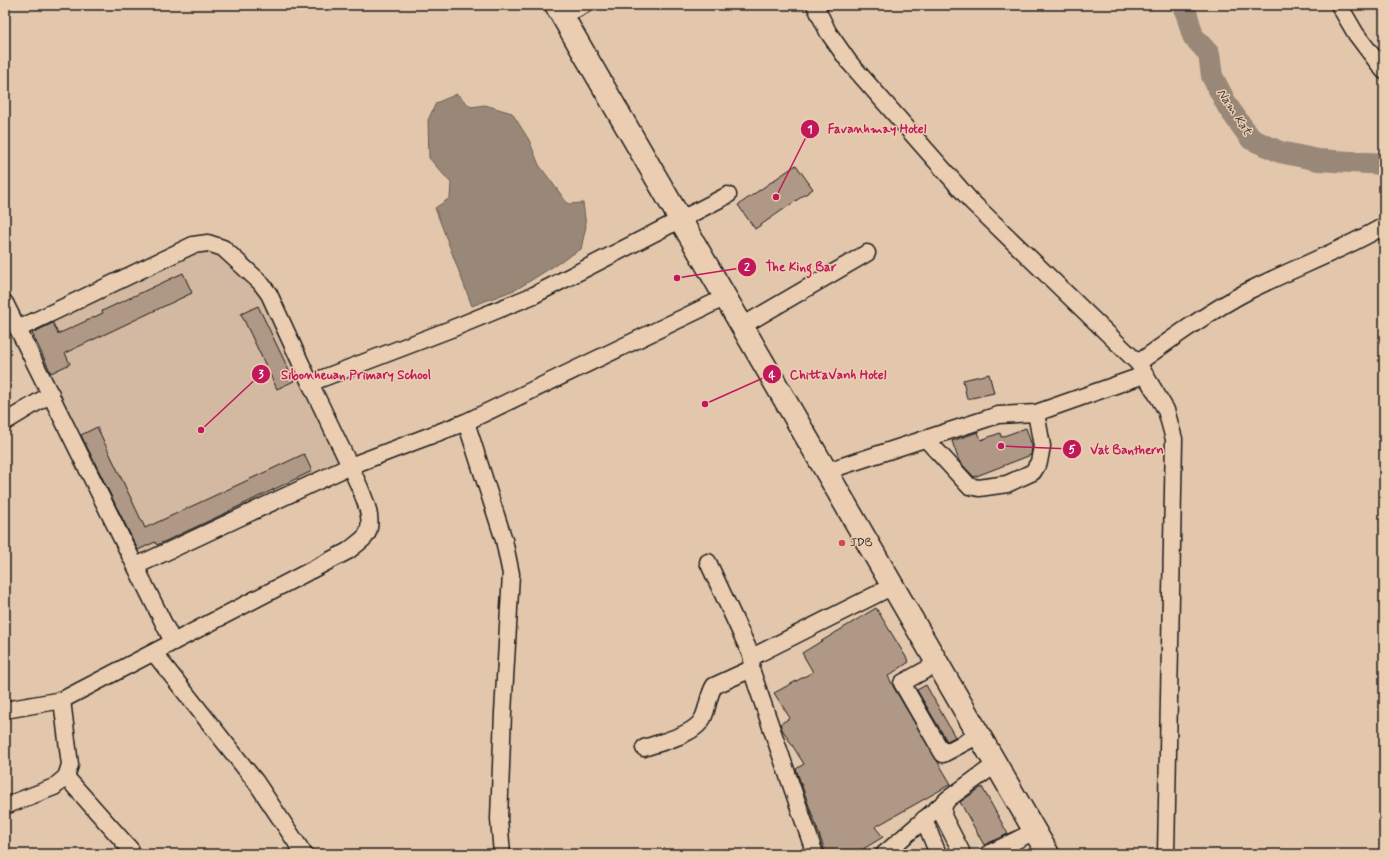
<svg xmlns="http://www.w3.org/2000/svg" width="1389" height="859" viewBox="0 0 1389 859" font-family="Mynerve,sans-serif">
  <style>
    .built { fill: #d3b9a1 }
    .water { fill: #987; stroke: #675d53 }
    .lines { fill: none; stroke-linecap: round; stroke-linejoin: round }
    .river { stroke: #987; stroke-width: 22 }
    .building { fill: #af9986; stroke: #1c1c1c }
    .minor-casing { stroke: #1c1c1c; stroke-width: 19 }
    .highway-casing { stroke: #1c1c1c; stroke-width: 25 }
    .minor { stroke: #ebceb2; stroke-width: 16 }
    .highway { stroke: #ebceb2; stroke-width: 22 }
    .poi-dot { fill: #d1495b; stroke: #ebceb2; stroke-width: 1.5 }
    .labels { text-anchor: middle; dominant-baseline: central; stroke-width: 3; stroke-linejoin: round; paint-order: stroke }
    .poi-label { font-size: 12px; fill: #1c1c1c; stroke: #ebceb2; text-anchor: start }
    .water-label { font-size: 13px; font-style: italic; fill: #48423c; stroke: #ebceb2 }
    .leader { fill: none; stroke: #c2185b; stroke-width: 1.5 }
    .callout-dot { fill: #c2185b; stroke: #ebceb2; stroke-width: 1.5 }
    .mark-label { font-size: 12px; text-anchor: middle; font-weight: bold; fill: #fff }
    .callout-label { font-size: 13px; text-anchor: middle; font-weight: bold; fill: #c2185b; stroke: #ebceb2; stroke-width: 3; stroke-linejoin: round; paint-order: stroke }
  </style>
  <rect width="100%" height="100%" fill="#e3c7ac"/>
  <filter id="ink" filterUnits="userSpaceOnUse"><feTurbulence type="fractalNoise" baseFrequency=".025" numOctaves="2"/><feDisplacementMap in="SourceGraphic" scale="8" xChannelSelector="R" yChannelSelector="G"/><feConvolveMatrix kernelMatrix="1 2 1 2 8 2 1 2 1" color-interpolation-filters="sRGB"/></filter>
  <g filter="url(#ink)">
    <polygon class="built" points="208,243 260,282 350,466 136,566 18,329"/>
    <polygon class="water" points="457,94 471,107 485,105 512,113 529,140 539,165 568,204 583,203 586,226 581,249 517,289 472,306 435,208 450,198 451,183 429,158 428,120 436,103"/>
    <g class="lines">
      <polyline class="river" points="1184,5 1193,36 1209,54 1212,76 1228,107 1251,139 1280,152 1318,160 1384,164"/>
    </g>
    <g class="building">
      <polygon points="796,165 813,189 755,229 738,205"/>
      <polygon points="183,273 192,293 65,353 70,364 51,373 32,333 53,323 58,334 103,313 102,311"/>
      <polygon points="258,306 294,381 277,389 241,314"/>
      <polygon points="989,374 994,393 967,399 963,380"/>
      <polygon points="97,427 145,528 304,454 312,471 229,511 230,511 157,545 155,542 138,550 81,435"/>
      <polygon points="1026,428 1032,446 1031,455 974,477 959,461 952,441 978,432 981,440 1000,433 1001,437"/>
      <polygon points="876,608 909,662 888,676 894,688 951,784 875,827 883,837 855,854 826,854 796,769 804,764 782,729 780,724 790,718 774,693 813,672 802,653"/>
      <polygon points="926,685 955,737 947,741 917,690"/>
      <polygon points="982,787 1008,834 984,845 960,802"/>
    </g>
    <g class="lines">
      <defs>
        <g id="minor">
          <polyline points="815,5 828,32 849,62 971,201 1138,363 1166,410 1174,439 1166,854"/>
          <polyline points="1339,5 1356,34 1384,71"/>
          <polyline points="563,16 584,5"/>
          <polyline points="5,303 173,642"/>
          <polyline points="742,326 867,253"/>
          <polyline points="18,329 193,245 208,243 223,248 260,282 269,294 310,383"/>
          <path d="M1138,363C1174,337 1210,311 1250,290C1294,268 1341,251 1384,226"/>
          <polyline points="5,422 51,394"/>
          <polyline points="466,422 504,540 511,574 503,713 499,819 502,854"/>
          <polyline points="926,439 969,486 979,488 1007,484 1033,472 1039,462 1042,446 1036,413"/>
          <polyline points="827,471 998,415 1036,413 1144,375"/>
          <polyline points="708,562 752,657"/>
          <polyline points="136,566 350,466 310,383 451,329 534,295 728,195"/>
          <polyline points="154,653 256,782 304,854"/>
          <polyline points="938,663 902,683 943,754 979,735"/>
          <path d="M5,710L62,700L348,551C353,547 360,542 365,537C379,520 357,483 350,466L466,422L726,297"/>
          <path d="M644,748C661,742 695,735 703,718C708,708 708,696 714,686L751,669"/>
          <polyline points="66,777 131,850"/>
          <polyline points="5,806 54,787 66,777 70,765 62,700"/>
          <polyline points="924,819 938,854"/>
          <polyline points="961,851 943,816 944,805 948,799 996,764"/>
          <polyline points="815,854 751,669 752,657 893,586"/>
          <polyline points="884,854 948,799"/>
          <polyline points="988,854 1035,831"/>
        </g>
        <polyline id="highway" points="556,5 1048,854"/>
      </defs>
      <use href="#minor" class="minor-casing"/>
      <use href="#highway" class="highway-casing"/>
      <use href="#minor" class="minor"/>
      <use href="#highway" class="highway"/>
    </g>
  </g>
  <circle class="poi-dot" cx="842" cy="543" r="4"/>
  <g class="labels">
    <g class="poi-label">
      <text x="850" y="543">JDB</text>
    </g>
    <g class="water-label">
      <text transform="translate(1234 112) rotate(57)">Nam Kat</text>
    </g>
  </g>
  <path class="leader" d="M776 197L810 129M677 278L747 267M201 430L261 374M705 404L772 374M1001 446L1072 449"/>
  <g class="callout-dot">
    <circle cx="776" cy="197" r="4"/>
    <circle cx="677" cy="278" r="4"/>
    <circle cx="201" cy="430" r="4"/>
    <circle cx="705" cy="404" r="4"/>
    <circle cx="1001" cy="446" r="4"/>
    <circle cx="810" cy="129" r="10"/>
    <circle cx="747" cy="267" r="10"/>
    <circle cx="261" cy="374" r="10"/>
    <circle cx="772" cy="374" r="10"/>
    <circle cx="1072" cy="449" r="10"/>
  </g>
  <g class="mark-label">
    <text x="810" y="133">1</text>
    <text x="747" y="271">2</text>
    <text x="261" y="378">3</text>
    <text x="772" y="379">4</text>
    <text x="1072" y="453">5</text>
  </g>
  <g class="callout-label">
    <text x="877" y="133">Favanhmay Hotel</text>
    <text x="801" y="271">The King Bar</text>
    <text x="356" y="379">Sibonheuan Primary School</text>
    <text x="838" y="379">ChittaVanh Hotel</text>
    <text x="1127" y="454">Vat Banthern</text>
  </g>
  <rect width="1389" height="859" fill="none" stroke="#ebceb2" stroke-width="20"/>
  <rect x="10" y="10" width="1369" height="839" fill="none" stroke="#1c1c1c" stroke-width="1.5" filter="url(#ink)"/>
</svg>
